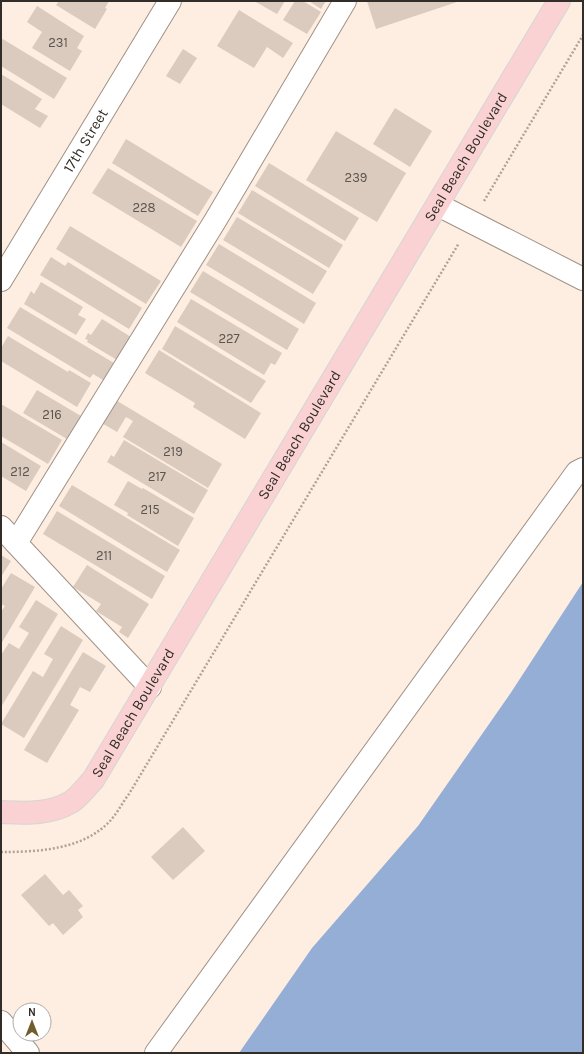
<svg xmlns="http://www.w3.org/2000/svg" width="584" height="1054" viewBox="0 0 584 1054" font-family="Karla,sans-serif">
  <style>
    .water { fill: #95aed6 }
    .building { fill: #dacbbe }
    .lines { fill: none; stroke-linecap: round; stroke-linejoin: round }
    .minor-casing { stroke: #a09286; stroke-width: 24 }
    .major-casing { stroke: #d6d5d4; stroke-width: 24 }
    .path { stroke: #aea299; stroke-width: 2.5; stroke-dasharray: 2 2; stroke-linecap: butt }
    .minor { stroke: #fff; stroke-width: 22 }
    .major { stroke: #fad2d4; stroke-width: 22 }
    .labels { text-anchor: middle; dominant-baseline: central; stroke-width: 3; stroke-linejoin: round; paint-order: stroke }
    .number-label { font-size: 13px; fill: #5c544e }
    .street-label { font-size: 15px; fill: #322d28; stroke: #fff }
  </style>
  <rect width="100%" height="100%" fill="#fdeee1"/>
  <polygon class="water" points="583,582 583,1053 239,1053 312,948 418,826 510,694"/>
  <g class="building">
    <polygon points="59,1 109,1 105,8 107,9 95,29 56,5"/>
    <polygon points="254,1 285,1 277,14"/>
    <polygon points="295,1 303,1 321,12 307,34 283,20"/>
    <polygon points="309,1 326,1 321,9"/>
    <polygon points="367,1 460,1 376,29"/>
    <polygon points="37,6 84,36 77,48 82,51 70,71 32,48 42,32 27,22"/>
    <polygon points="239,10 293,43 283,58 267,47 254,68 217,46"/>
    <polygon points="1,38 67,78 54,99 1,66"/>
    <polygon points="183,49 197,58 180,84 166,76"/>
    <polygon points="1,74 42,99 35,109 48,116 40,128 1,104"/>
    <polygon points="395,108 432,131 410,167 373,144"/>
    <polygon points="336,131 406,173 377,222 306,180"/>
    <polygon points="126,139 213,192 198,216 112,163"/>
    <polygon points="269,163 359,218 345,241 255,186"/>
    <polygon points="108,168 197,221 181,247 92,193"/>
    <polygon points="252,190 343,245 329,268 238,213"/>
    <polygon points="237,217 327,271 313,294 223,240"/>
    <polygon points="70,226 161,281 146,304 56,249"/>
    <polygon points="219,244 316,303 304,324 206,265"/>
    <polygon points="51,257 65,266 68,262 142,308 129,329 40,275"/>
    <polygon points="203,271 299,329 287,350 190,292"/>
    <polygon points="41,282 83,307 78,315 86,319 76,335 24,304 31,291 34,294"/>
    <polygon points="191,299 282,353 275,365 271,363 264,375 177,322"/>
    <polygon points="20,307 114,363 103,380 93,374 90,378 7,328"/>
    <polygon points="102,319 131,337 117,360 87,342 88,340 85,339 88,333 91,335"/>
    <polygon points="175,326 266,381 251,403 162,349"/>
    <polygon points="8,336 68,372 69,370 91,383 77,407 1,361 1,348"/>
    <polygon points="159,350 261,413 245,439 193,407 195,403 145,373"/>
    <polygon points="37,390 81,416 67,439 23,413"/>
    <polygon points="114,399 222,464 208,488 123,437 133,421 126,417 117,432 100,422"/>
    <polygon points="1,404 62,440 48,464 1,436"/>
    <polygon points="124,440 208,490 194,514 107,462 111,455 114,457"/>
    <polygon points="1,442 41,466 26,491 1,476"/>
    <polygon points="128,481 142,489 143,488 194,518 178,546 127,515 128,513 114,505"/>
    <polygon points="72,485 180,550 167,572 59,506"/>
    <polygon points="57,511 165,576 152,599 43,534"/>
    <polygon points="1,555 11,561 1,577"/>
    <polygon points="87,565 149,604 128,638 119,632 122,627 96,611 101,604 73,587"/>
    <polygon points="11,573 35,587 1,644 1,612 5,606 1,604 1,589"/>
    <polygon points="36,600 58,614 1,707 1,655 9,643 19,649 29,633 19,627"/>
    <polygon points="61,626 83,640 24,738 1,724 33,671 43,677 53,659 44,654"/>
    <polygon points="83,652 106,666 90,692 80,687 70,705 79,710 47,763 24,750"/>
    <polygon points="183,827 205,851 173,880 151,857"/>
    <polygon points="45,874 63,895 69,890 83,906 78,910 83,917 63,935 53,923 49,926 21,895"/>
  </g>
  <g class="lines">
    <defs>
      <g id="minor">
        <polyline points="438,205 583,279"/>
        <path id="s1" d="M1,280L170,1"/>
        <polyline points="1,527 150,687"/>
        <polyline points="16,543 215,221 345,1"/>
        <polyline points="1,1022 28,1053"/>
        <polyline points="156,1053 577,472 583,469"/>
      </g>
      <g id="major">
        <path id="s2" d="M1,812C25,813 49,815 71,802C79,797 86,787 93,780L559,1"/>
      </g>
    </defs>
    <use href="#minor" class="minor-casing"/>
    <use href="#major" class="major-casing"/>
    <g class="path">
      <polyline points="484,201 583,35"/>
      <path d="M1,852C36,852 80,850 107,824C116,816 122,803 129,794L459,243"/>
    </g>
    <use href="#minor" class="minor"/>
    <use href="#major" class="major"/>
  </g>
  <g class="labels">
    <g class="number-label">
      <text x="58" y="42">231</text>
      <text x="356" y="177">239</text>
      <text x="144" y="207">228</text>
      <text x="229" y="338">227</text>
      <text x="52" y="414">216</text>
      <text x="173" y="451">219</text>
      <text x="20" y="471">212</text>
      <text x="157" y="476">217</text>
      <text x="150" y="509">215</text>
      <text x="104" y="555">211</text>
    </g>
    <g class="street-label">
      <text stroke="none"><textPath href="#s1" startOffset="163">17th Street</textPath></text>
      <text stroke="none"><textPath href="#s2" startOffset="829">Seal Beach Boulevard</textPath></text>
      <text stroke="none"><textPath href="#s2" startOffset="505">Seal Beach Boulevard</textPath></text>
      <text stroke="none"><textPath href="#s2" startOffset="181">Seal Beach Boulevard</textPath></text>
    </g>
  </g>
  <rect width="584" height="1054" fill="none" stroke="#322d28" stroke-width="4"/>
  <g transform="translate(32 1022)"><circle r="19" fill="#ffffff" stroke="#adaba9"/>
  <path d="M0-3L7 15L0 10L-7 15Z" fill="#725d2c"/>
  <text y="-6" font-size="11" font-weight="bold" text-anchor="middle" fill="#322d28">N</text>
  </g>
</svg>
